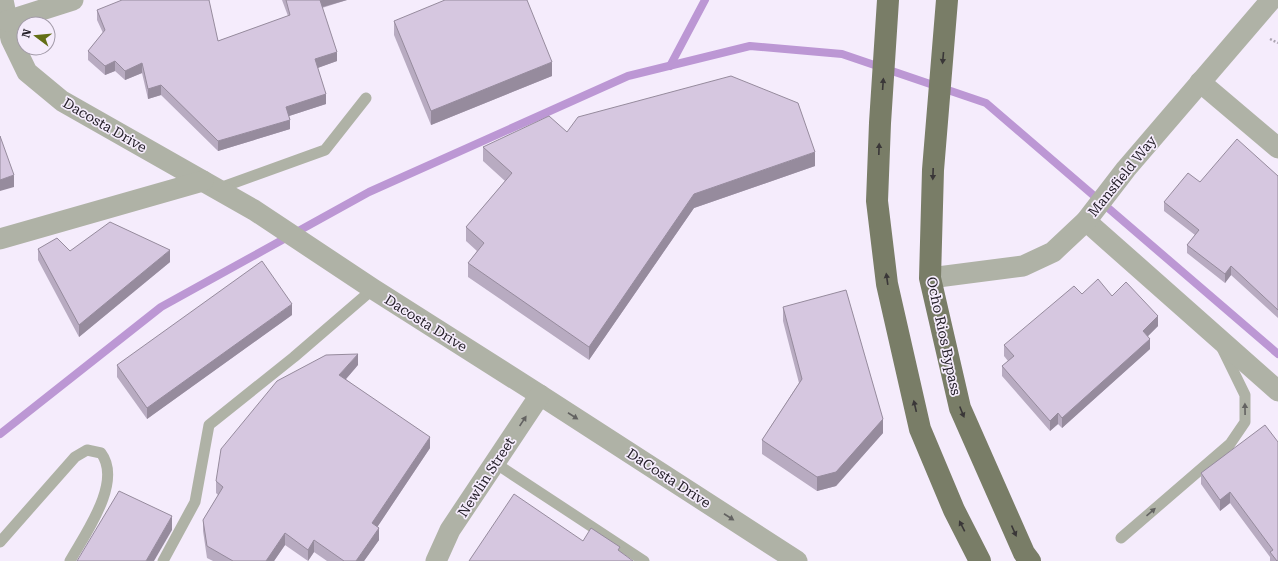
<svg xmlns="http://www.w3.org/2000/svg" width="1278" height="561" viewBox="0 0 1278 561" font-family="'Roboto Serif',serif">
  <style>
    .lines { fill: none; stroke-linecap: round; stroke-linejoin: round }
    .stream { stroke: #bc97d4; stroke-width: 8 }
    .path { stroke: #aba4b1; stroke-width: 2.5; stroke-dasharray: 2 2; stroke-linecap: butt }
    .service { stroke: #afb2a6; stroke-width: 11 }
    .minor { stroke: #afb2a6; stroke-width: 21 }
    .primary { stroke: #797d67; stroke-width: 22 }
    .wall { fill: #b8abc1 }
    .shaded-wall { fill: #968b9d }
    .building { fill: #d6c7e0; stroke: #968b9d }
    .oneway { fill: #3a3738 }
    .oneway2 { fill: #636261 }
    .labels { text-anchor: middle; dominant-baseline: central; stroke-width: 3.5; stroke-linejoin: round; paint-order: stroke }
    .street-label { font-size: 14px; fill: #252029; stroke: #f5ecfc }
  </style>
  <rect width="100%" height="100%" fill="#f5ecfc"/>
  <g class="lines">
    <g class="stream">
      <polyline points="670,66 705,0"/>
      <polyline points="0,434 161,307 369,192 628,76 750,46 842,54 986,103 1278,354"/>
    </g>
    <polyline class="path" points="1270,39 1278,43"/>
    <g class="service">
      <polyline points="217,189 325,150 366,98"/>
      <polyline points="495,463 644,561"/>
      <polyline points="1121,538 1230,444 1245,422 1245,395 1222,348"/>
      <path d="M0,542L75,457L87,450L101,453C123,482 85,534 70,561"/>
      <polyline points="163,561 195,502 209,425 294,357 373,289"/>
    </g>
    <g class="minor">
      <polyline points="3,0 11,39 27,72 62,101 254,210 373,289 540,395 797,561"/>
      <polyline points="7,21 73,0"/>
      <polyline points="1200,82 1278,148"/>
      <polyline points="1086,221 1278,391"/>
      <polyline points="0,239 203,181"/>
      <polyline points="930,278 1023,266 1053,252 1086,221 1126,169 1271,0"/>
      <polyline points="436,561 450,530 540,395"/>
    </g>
    <g class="primary">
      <polyline points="888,0 880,123 877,201 887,284 920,429 954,510 980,561"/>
      <polyline points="947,0 933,170 930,278 960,408 1024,553 1030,561"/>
    </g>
  </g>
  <g class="wall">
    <polygon points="282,0 347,0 322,8 337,61 317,68 326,104 289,116 290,129 218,151 161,95 148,99 142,73 125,80 115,71 105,75 88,60 88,51 103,33 97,20 97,10 218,41 288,16"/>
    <polygon points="394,21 552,76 431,125 394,35"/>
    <polygon points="567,132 815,166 694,208 589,360 468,277 468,263 477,251 466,241 466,227 505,181 483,161 483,147"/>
    <polygon points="1278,176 1278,318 1231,275 1225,283 1187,253 1187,245 1195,235 1164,211 1164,202 1200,182"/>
    <polygon points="38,249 170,262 79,337 38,260"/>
    <polygon points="1082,294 1112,296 1158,326 1148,336 1150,349 1062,428 1058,424 1050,431 1002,376 1002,366 1008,361 1004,356 1004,345"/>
    <polygon points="783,307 883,433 836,486 817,491 762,454 762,440 799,383 783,321"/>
    <polygon points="292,315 147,419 117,377 117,365"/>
    <polygon points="358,365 346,379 430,448 377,527 379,540 364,561 327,561 314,552 308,561 285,545 274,561 213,561 207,558 203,531 203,520 218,495 216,493 216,481"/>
    <polygon points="1278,442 1278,561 1270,561 1270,557 1230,503 1220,511 1201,484 1201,473"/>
  </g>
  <g class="shaded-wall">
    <polygon points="319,0 347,0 319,8"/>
    <polygon points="337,52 337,61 315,69 315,59"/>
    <polygon points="115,61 115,71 105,75 105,66"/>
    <polygon points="552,62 552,76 431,125 431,111"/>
    <polygon points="142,63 142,73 125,80 125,71"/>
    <polygon points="161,85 161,95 148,99 148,89"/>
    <polygon points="326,94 326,104 286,117 286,107"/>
    <polygon points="290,120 290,129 218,151 218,141"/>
    <polygon points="815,152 815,166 694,208 589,360 589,347 694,194"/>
    <polygon points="14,175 14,187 0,191 0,180"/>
    <polygon points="170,250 170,262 79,337 79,325"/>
    <polygon points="1231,266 1231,275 1225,283 1225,274"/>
    <polygon points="292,304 292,315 147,419 147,408"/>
    <polygon points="1158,316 1158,326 1143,341 1143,331"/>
    <polygon points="1150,339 1150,349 1062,428 1062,418"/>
    <polygon points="358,354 358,365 339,387 339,375"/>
    <polygon points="1058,413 1058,424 1050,431 1050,421"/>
    <polygon points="883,419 883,433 836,486 817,491 817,477"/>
    <polygon points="430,437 430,448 372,535 372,523"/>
    <polygon points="1230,492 1230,503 1220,511 1220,500"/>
    <polygon points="172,516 172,530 154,561 146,561"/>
    <polygon points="379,528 379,540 364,561 356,561"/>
    <polygon points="285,533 285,545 274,561 266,561"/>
    <polygon points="314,540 314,552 308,561 308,550"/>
  </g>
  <g class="building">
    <polygon points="122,0 209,0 218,41 290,15 286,0 320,0 337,52 315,59 326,94 286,107 290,120 218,141 161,85 148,89 142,63 125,71 115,61 105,66 88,51 105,30 97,10"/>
    <polygon points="445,0 527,0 552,62 431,111 394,21"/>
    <polygon points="731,76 798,103 815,152 694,194 589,347 468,263 484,243 466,227 512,173 483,147 549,116 567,132 578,117"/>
    <polygon points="0,136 14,175 0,180"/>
    <polygon points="1237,139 1278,176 1278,310 1231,266 1225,274 1187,245 1199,230 1164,202 1188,173 1200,182"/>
    <polygon points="110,222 170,250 79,325 38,249 57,238 70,251"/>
    <polygon points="262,261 292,304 147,408 117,365"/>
    <polygon points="1098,279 1112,296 1126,282 1158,316 1143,331 1150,339 1062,418 1058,413 1050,421 1002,366 1014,356 1004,345 1074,286 1082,294"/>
    <polygon points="846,290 883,419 836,472 817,477 762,440 802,379 783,307"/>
    <polygon points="358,354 339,375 430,437 372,523 379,528 356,561 344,561 314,540 308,550 285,533 266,561 233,561 207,546 203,520 223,487 216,481 221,449 277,381 326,355"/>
    <polygon points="1265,425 1278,442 1278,561 1277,561 1270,552 1273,550 1230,492 1220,500 1201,473"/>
    <polygon points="119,491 172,516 146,561 77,561"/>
    <polygon points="514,494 583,541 591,528 620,547 618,550 633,561 469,561"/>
  </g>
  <defs><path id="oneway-solid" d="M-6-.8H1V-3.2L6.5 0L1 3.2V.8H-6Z"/></defs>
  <g class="oneway">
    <use href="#oneway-solid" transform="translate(943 58) rotate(95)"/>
    <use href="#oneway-solid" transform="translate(883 84) rotate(-86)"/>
    <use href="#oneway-solid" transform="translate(879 149) rotate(-88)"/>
    <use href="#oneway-solid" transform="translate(933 174) rotate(92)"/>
    <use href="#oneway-solid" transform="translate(887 279) rotate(-98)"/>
    <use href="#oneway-solid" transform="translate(915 406) rotate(-103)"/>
    <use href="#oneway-solid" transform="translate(962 412) rotate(68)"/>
    <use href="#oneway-solid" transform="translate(962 526) rotate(-117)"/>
    <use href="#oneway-solid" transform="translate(1014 531) rotate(66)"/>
  </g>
  <g class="oneway2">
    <use href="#oneway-solid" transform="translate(1245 409) rotate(-91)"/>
    <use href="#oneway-solid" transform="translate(573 416) rotate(33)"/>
    <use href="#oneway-solid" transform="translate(523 421) rotate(-56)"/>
    <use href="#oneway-solid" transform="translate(1151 512) rotate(-41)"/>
    <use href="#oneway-solid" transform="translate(729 517) rotate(33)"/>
  </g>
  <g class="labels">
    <g class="street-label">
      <text transform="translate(105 125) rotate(30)">Dacosta Drive</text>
      <text transform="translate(1122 176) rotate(-51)">Mansfield Way</text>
      <text transform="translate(426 323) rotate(32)">Dacosta Drive</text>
      <text transform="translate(944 336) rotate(78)">Ocho Rios Bypass</text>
      <text transform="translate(486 477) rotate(-57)">Newlin Street</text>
      <text transform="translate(669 478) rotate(33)">DaCosta Drive</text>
    </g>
  </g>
  <g transform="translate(36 36) rotate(286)"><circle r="19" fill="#f5ecfc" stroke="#a29aa8"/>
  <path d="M0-3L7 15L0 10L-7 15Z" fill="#636e16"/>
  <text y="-6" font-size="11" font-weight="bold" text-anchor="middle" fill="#252029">N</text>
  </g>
</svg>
